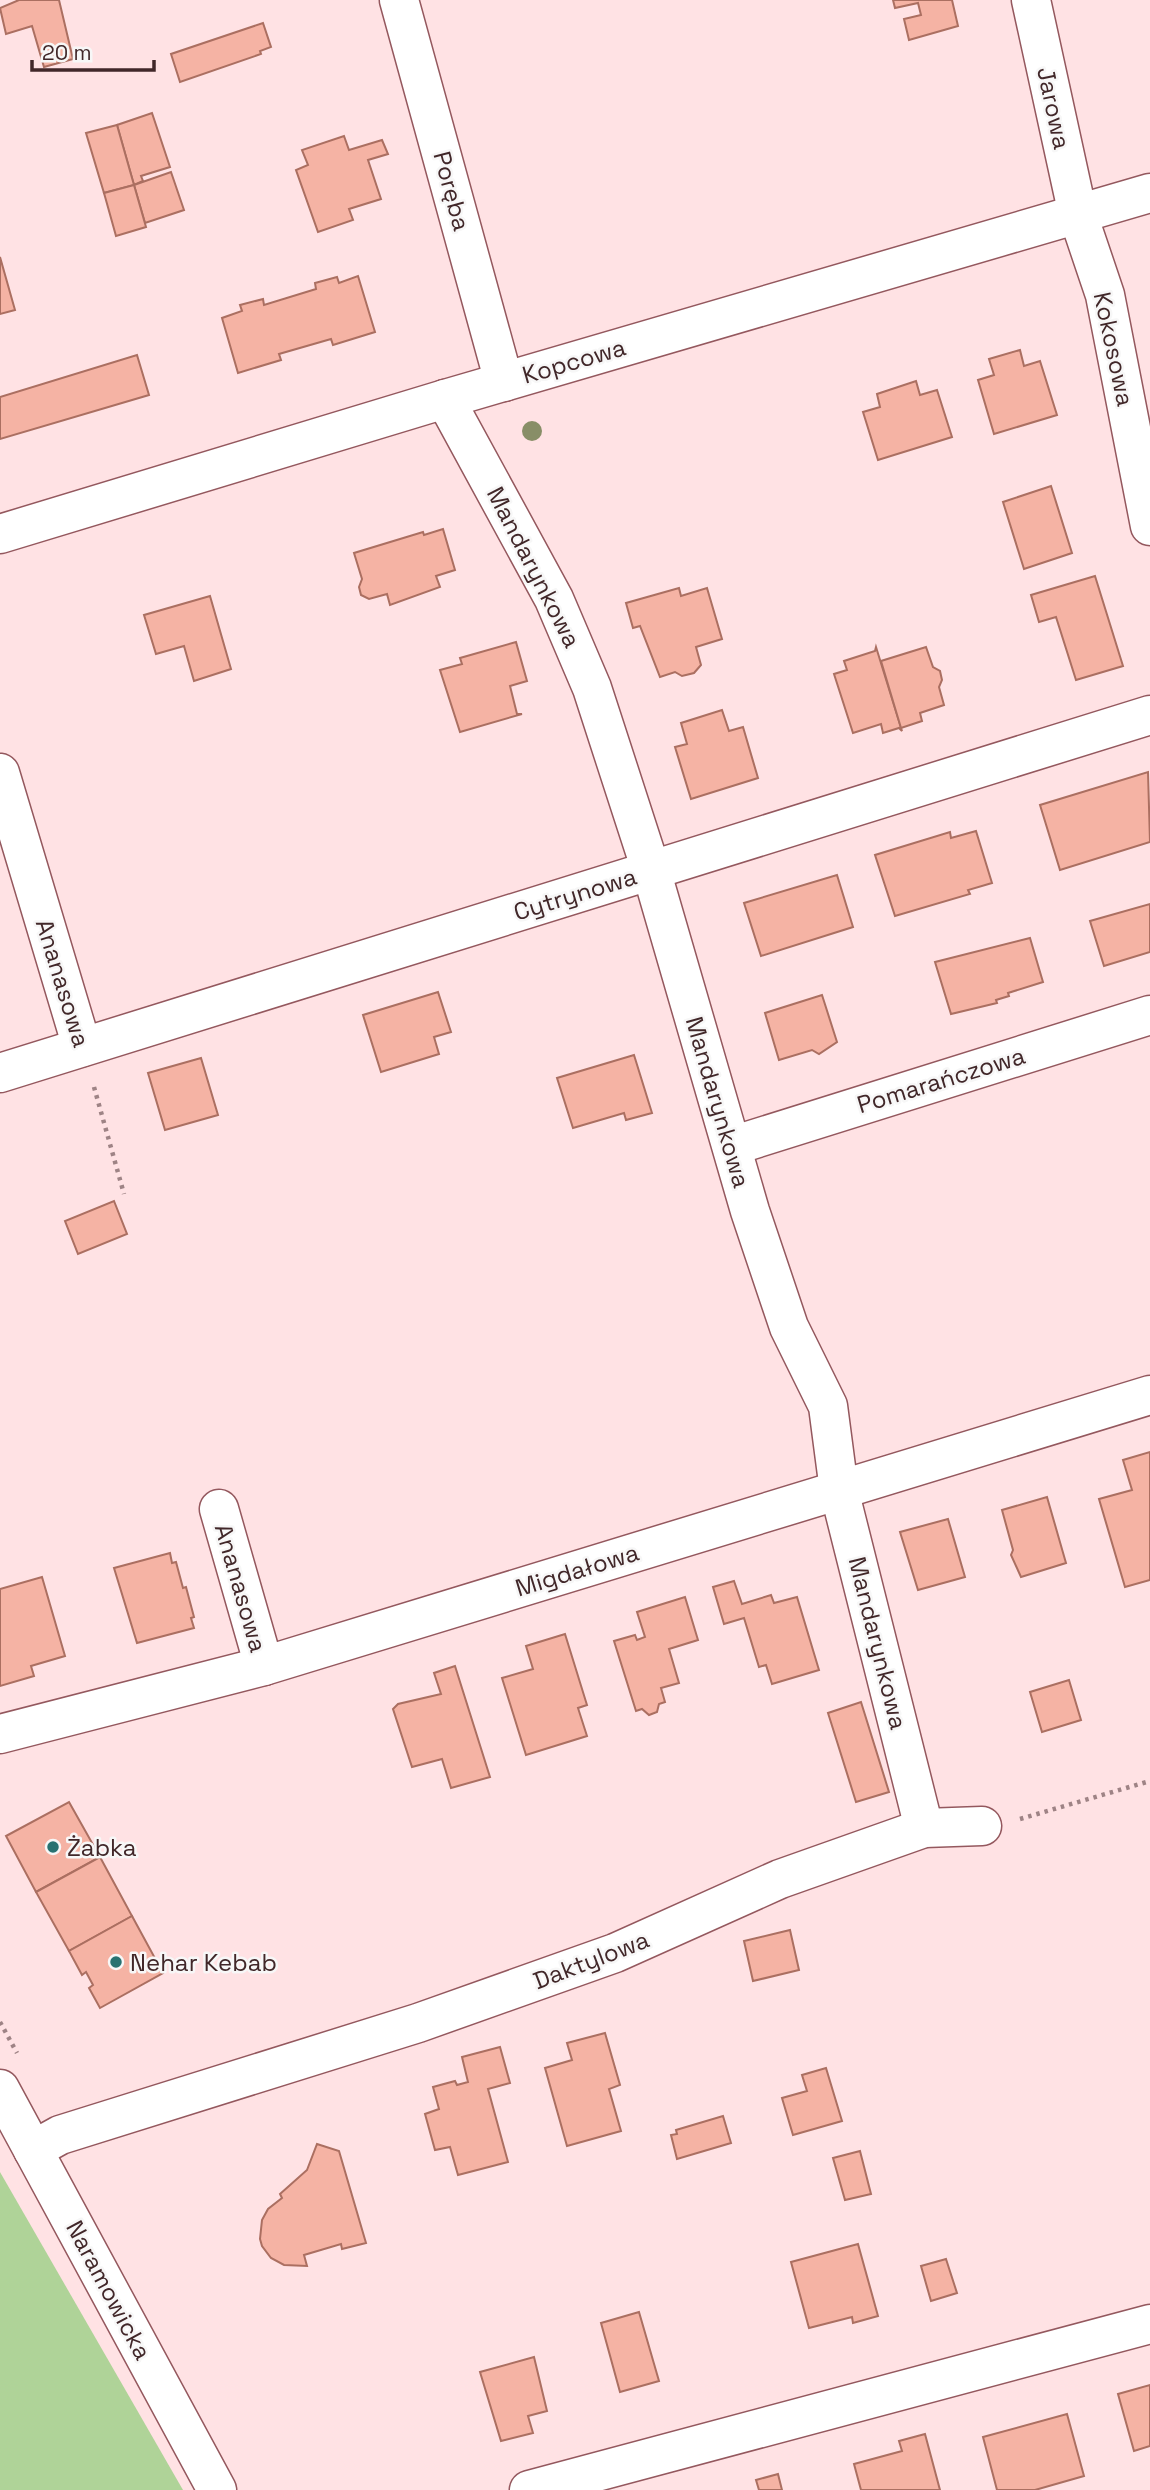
<svg xmlns="http://www.w3.org/2000/svg" width="1150" height="2490" viewBox="0 0 1150 2490" font-family="'Space Grotesk',sans-serif">
  <style>
    .green { fill: #afd398 }
    .building { fill: #f5b3a4; stroke: #ab6f61; stroke-width: 2 }
    .lines { fill: none; stroke-linecap: round; stroke-linejoin: round }
    .minor-casing { stroke: #94585e; stroke-width: 41 }
    .path { stroke: #9e8385; stroke-width: 4.5; stroke-dasharray: 3.5 5; stroke-linecap: butt }
    .minor { stroke: #fff; stroke-width: 38 }
    .tree { fill: #888e67 }
    .poi-dot { fill: #287271; stroke: #f7f7f7; stroke-width: 2.5 }
    .labels { text-anchor: middle; dominant-baseline: central; stroke-width: 5; stroke-linejoin: round; paint-order: stroke }
    .street-label { font-size: 24px; fill: #412729; stroke: #f7f7f7 }
    .poi-label { font-size: 24px; fill: #412729; stroke: #f7f7f7; text-anchor: start }
  </style>
  <rect width="100%" height="100%" fill="#ffe2e4"/>
  <polygon class="green" points="0,2172 183,2490 0,2490"/>
  <g class="building">
    <polygon points="19,0 59,0 73,59 44,67 32,26 6,34 0,8"/>
    <polygon points="893,0 952,0 958,26 909,40 904,19 921,15 918,3 895,8"/>
    <polygon points="263,23 271,47 260,51 261,54 180,82 171,54"/>
    <polygon points="152,113 170,167 141,176 143,181 134,185 117,125"/>
    <polygon points="117,125 134,185 104,193 86,133"/>
    <polygon points="344,136 349,150 382,140 388,154 368,160 381,199 349,209 353,220 318,232 296,170 308,165 302,150"/>
    <polygon points="171,172 184,210 145,223 134,185"/>
    <polygon points="134,185 146,227 116,236 104,193"/>
    <polygon points="0,257 15,310 0,314"/>
    <polygon points="358,276 375,332 333,345 331,339 279,354 281,360 238,373 222,318 242,311 240,305 263,299 264,305 316,289 315,283 337,277 339,283"/>
    <polygon points="1020,350 1024,366 1040,361 1057,415 994,434 978,380 994,375 989,359"/>
    <polygon points="137,355 149,395 0,439 0,397"/>
    <polygon points="916,381 920,395 937,390 952,437 878,460 863,412 880,407 877,394"/>
    <polygon points="1051,486 1072,553 1024,569 1003,502"/>
    <polygon points="443,529 455,570 436,576 440,587 390,605 387,594 369,599 361,595 359,587 362,579 354,553 423,532 424,535"/>
    <polygon points="1095,576 1123,666 1076,680 1056,617 1039,622 1031,595"/>
    <polygon points="679,588 681,596 707,588 722,639 696,647 701,665 694,673 682,676 675,672 660,677 640,626 633,628 626,603"/>
    <polygon points="210,596 231,669 194,681 184,646 156,654 144,615"/>
    <polygon points="516,642 527,681 510,686 517,714 522,714 460,732 440,670 462,664 460,658"/>
    <polygon points="876,647 902,731 899,728 883,733 881,724 853,733 834,674 847,670 844,661 875,651"/>
    <polygon points="926,647 933,667 940,671 942,680 939,687 944,705 920,713 922,721 901,728 881,661"/>
    <polygon points="722,710 729,731 743,727 758,778 691,799 675,747 687,744 681,723"/>
    <polygon points="1148,772 1150,842 1060,870 1040,805"/>
    <polygon points="976,831 992,883 968,890 970,894 895,916 875,855 950,832 951,838"/>
    <polygon points="837,875 853,927 761,956 744,903"/>
    <polygon points="1150,904 1150,952 1104,966 1090,921"/>
    <polygon points="1030,938 1043,982 1008,993 1009,996 996,1000 997,1003 951,1014 935,962"/>
    <polygon points="438,992 451,1032 434,1037 439,1054 381,1072 363,1015"/>
    <polygon points="822,995 837,1042 819,1054 812,1050 779,1060 765,1013"/>
    <polygon points="634,1055 652,1113 626,1120 624,1113 573,1128 557,1078"/>
    <polygon points="201,1058 218,1115 165,1130 148,1073"/>
    <polygon points="114,1201 127,1234 78,1254 65,1221"/>
    <polygon points="1150,1452 1150,1580 1125,1587 1099,1499 1132,1490 1123,1460"/>
    <polygon points="1047,1497 1066,1563 1021,1577 1011,1555 1013,1550 1002,1510"/>
    <polygon points="948,1519 965,1577 918,1590 900,1532"/>
    <polygon points="170,1553 172,1563 176,1562 183,1588 186,1587 194,1617 191,1618 194,1628 137,1643 114,1568"/>
    <polygon points="42,1577 65,1656 31,1666 34,1676 0,1686 0,1589"/>
    <polygon points="734,1581 742,1604 771,1595 774,1603 797,1597 819,1670 772,1684 766,1665 759,1667 744,1618 724,1624 713,1587"/>
    <polygon points="685,1597 698,1640 669,1649 679,1683 661,1688 665,1702 659,1704 657,1712 649,1715 642,1709 636,1711 614,1641 635,1635 637,1640 645,1637 637,1612"/>
    <polygon points="565,1634 587,1705 578,1708 587,1736 526,1755 502,1678 533,1669 526,1646"/>
    <polygon points="455,1666 490,1777 451,1788 442,1759 412,1767 393,1709 398,1704 441,1694 434,1673"/>
    <polygon points="1069,1680 1081,1720 1042,1732 1030,1692"/>
    <polygon points="861,1702 889,1792 856,1802 828,1713"/>
    <polygon points="69,1802 100,1857 36,1892 6,1836"/>
    <polygon points="100,1857 132,1916 69,1951 36,1892"/>
    <polygon points="132,1916 163,1973 100,2008 89,1988 93,1985 86,1972 82,1975 69,1951"/>
    <polygon points="790,1930 799,1970 753,1981 744,1941"/>
    <polygon points="605,2033 620,2085 609,2089 621,2131 567,2146 545,2068 572,2060 567,2043"/>
    <polygon points="500,2047 510,2083 488,2089 508,2162 458,2175 450,2147 435,2150 425,2114 439,2109 433,2087 455,2081 457,2085 468,2082 462,2057"/>
    <polygon points="826,2068 842,2121 793,2135 782,2098 807,2091 802,2075"/>
    <polygon points="723,2116 731,2143 677,2159 671,2135 677,2134 676,2130"/>
    <polygon points="317,2144 339,2151 366,2243 342,2249 341,2244 304,2255 307,2266 284,2265 271,2258 262,2246 260,2239 262,2220 268,2209 282,2198 280,2194 307,2170"/>
    <polygon points="860,2151 871,2194 845,2200 833,2158"/>
    <polygon points="858,2244 878,2316 853,2323 852,2317 809,2328 791,2262"/>
    <polygon points="946,2259 957,2293 931,2301 921,2266"/>
    <polygon points="639,2312 659,2381 620,2392 601,2323"/>
    <polygon points="534,2357 547,2411 528,2416 533,2433 501,2441 480,2372"/>
    <polygon points="1150,2385 1150,2446 1134,2451 1118,2394"/>
    <polygon points="1067,2414 1084,2476 1035,2490 997,2490 983,2437"/>
    <polygon points="925,2434 940,2490 861,2490 854,2464 902,2451 899,2441"/>
    <polygon points="778,2474 782,2490 759,2490 756,2480"/>
  </g>
  <g class="lines">
    <defs>
      <g id="minor">
        <polyline points="399,0 504,382"/>
        <polyline points="1031,0 1078,215 1105,295 1150,526"/>
        <polyline points="445,399 554,599 592,688 651,870 750,1211 789,1327 828,1406 839,1490 924,1828"/>
        <polyline points="0,534 445,399 1150,193"/>
        <polyline points="0,773 82,1047"/>
        <polyline points="0,1073 1150,715"/>
        <polyline points="732,1146 1150,1015"/>
        <polyline points="219,1509 264,1666"/>
        <polyline points="0,1734 264,1666 1150,1395"/>
        <polyline points="0,2089 217,2490"/>
        <polyline points="33,2150 60,2135 418,2023 615,1953 780,1879 924,1828 982,1826"/>
        <polyline points="529,2490 1150,2324"/>
      </g>
    </defs>
    <use href="#minor" class="minor-casing"/>
    <g class="path">
      <polyline points="94,1087 124,1194"/>
      <polyline points="1020,1819 1150,1781"/>
      <polyline points="0,2022 17,2053"/>
    </g>
    <use href="#minor" class="minor"/>
  </g>
  <circle class="tree" cx="532" cy="431" r="10"/>
  <g class="poi-dot">
    <circle cx="53" cy="1847" r="7"/>
    <circle cx="116" cy="1962" r="7"/>
  </g>
  <g class="labels">
    <g class="street-label">
      <text transform="translate(1054 108) rotate(78)">Jarowa</text>
      <text transform="translate(452 191) rotate(75)">Poręba</text>
      <text transform="translate(1114 349) rotate(78)">Kokosowa</text>
      <text transform="translate(574 361) rotate(-16)">Kopcowa</text>
      <text transform="translate(534 567) rotate(63)">Mandarynkowa</text>
      <text transform="translate(575 894) rotate(-17)">Cytrynowa</text>
      <text transform="translate(63 983) rotate(73)">Ananasowa</text>
      <text transform="translate(941 1080) rotate(-17)">Pomarańczowa</text>
      <text transform="translate(718 1102) rotate(74)">Mandarynkowa</text>
      <text transform="translate(577 1570) rotate(-17)">Migdałowa</text>
      <text transform="translate(241 1588) rotate(74)">Ananasowa</text>
      <text transform="translate(878 1643) rotate(76)">Mandarynkowa</text>
      <text transform="translate(591 1960) rotate(-21)">Daktylowa</text>
      <text transform="translate(109 2290) rotate(62)">Naramowicka</text>
    </g>
    <g class="poi-label">
      <text x="67" y="1847">Żabka</text>
      <text x="130" y="1962">Nehar Kebab</text>
    </g>
  </g>
  <path d="M32 60v10h122v-10" fill="none" stroke="#412729" stroke-width="3.5"/>
  <text x="42" y="60" font-size="21" fill="#412729" stroke="#f7f7f7" stroke-width="5" paint-order="stroke">20 m</text>
</svg>
